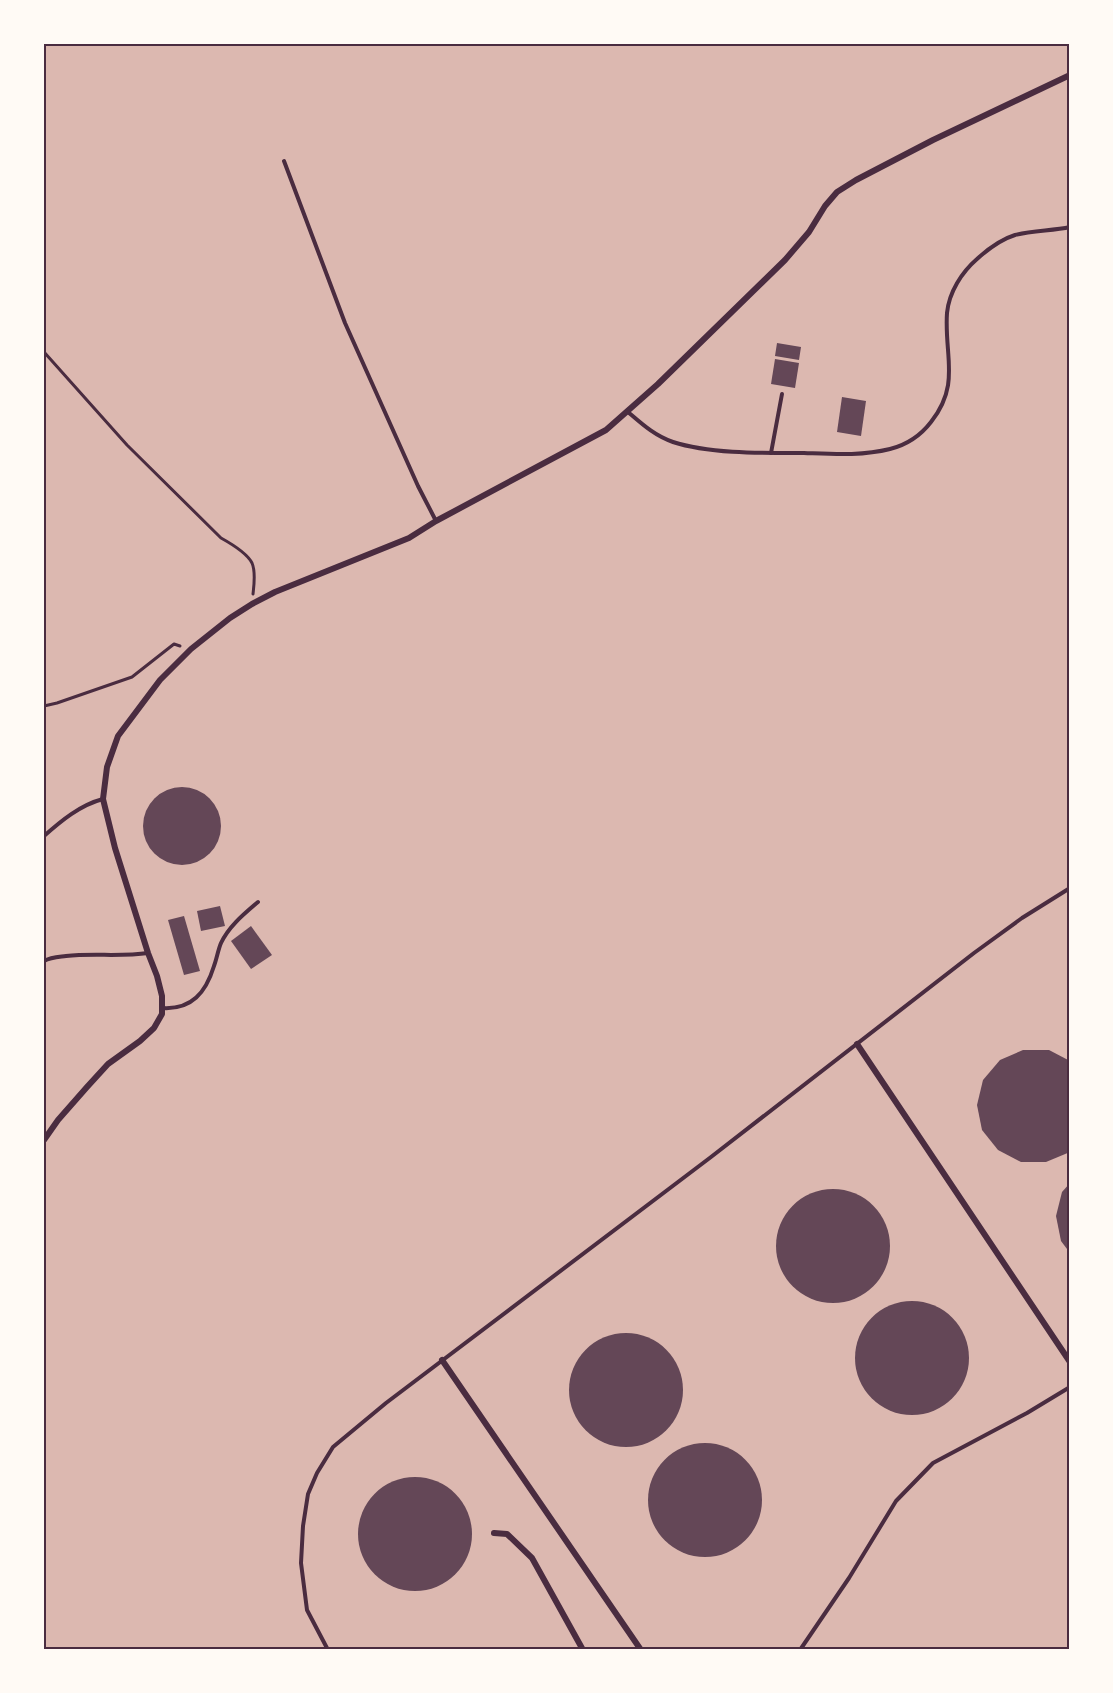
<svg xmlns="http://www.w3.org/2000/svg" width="1113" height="1693" viewBox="0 0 1113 1693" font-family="Jost,sans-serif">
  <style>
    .water { fill: #dcb8b0 }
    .building { fill: #644757 }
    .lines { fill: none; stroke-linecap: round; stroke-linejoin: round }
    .path { stroke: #4a2c40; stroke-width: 3 }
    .service { stroke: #4a2c40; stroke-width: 4 }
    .minor { stroke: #4a2c40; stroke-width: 6 }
    .neatline { fill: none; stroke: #4a2c40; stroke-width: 2 }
  </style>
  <rect width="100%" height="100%" fill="#f7e1d7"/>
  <polygon class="water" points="44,44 1069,44 1069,1649 44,1650"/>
  <g class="building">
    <polygon points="777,343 801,347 799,360 775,356"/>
    <polygon points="775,359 799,363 795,388 771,384"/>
    <polygon points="842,397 866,401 861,436 837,432"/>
    <circle cx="182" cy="826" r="39"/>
    <polygon points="220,906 225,926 201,931 197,911"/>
    <polygon points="184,916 200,971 184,975 168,920"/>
    <polygon points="251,926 272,955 251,969 231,941"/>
    <polygon points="1023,1050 1049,1050 1070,1061 1070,1152 1046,1162 1021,1162 998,1150 982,1130 977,1105 983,1080 1000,1060"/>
    <polygon points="1070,1183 1070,1253 1061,1241 1056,1216 1062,1192"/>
    <circle cx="833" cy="1246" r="57"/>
    <circle cx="912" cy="1358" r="57"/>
    <circle cx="626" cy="1390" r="57"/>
    <circle cx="705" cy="1500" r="57"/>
    <circle cx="415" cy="1534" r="57"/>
  </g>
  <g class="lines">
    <g class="path">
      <path d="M44,352L127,445L221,538C230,543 247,553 252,563C256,572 254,585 253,594"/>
      <polyline points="44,706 57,703 132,677 174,644 180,646"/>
    </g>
    <g class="service">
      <polyline points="284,161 345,323 418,486 436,521"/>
      <path d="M628,412C642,424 655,436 673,442C710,454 764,453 804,453C833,454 862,456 890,449C906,445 921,435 931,422C961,384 944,356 947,313C949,292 962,272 977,259C988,249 1002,239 1015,235C1033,230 1052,231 1070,227"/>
      <polyline points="771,453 782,394"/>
      <path d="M44,836C61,821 80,805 103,799"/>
      <path d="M44,961C51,957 58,957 66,956C93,953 121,957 148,953"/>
      <path d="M162,1008C192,1010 206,992 214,966C217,958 218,950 221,943C229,926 244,914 258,902"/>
      <polyline points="328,1650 307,1610 301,1563 303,1526 308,1494 317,1473 333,1447 386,1403 711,1157 974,953 1022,918 1070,888"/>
      <polyline points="800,1650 849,1578 896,1501 933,1463 1027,1413 1070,1387"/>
    </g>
    <g class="minor">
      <polyline points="857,1044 1070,1362"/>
      <polyline points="44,1140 58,1120 87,1087 108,1064 140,1041 154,1028 162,1014 162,996 157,976 148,953 115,848 103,799 107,767 118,736 160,680 191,649 230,618 252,604 275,592 409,538 436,521 606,430 658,384 785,260 809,232 825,206 837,192 856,180 933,140 1070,75"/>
      <polyline points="442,1360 641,1650"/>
      <polyline points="494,1533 507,1534 532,1558 583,1650"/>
    </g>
  </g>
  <rect width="1113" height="1693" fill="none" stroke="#fffaf5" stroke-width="90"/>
  <rect x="45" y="45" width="1023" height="1603" class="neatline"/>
</svg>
